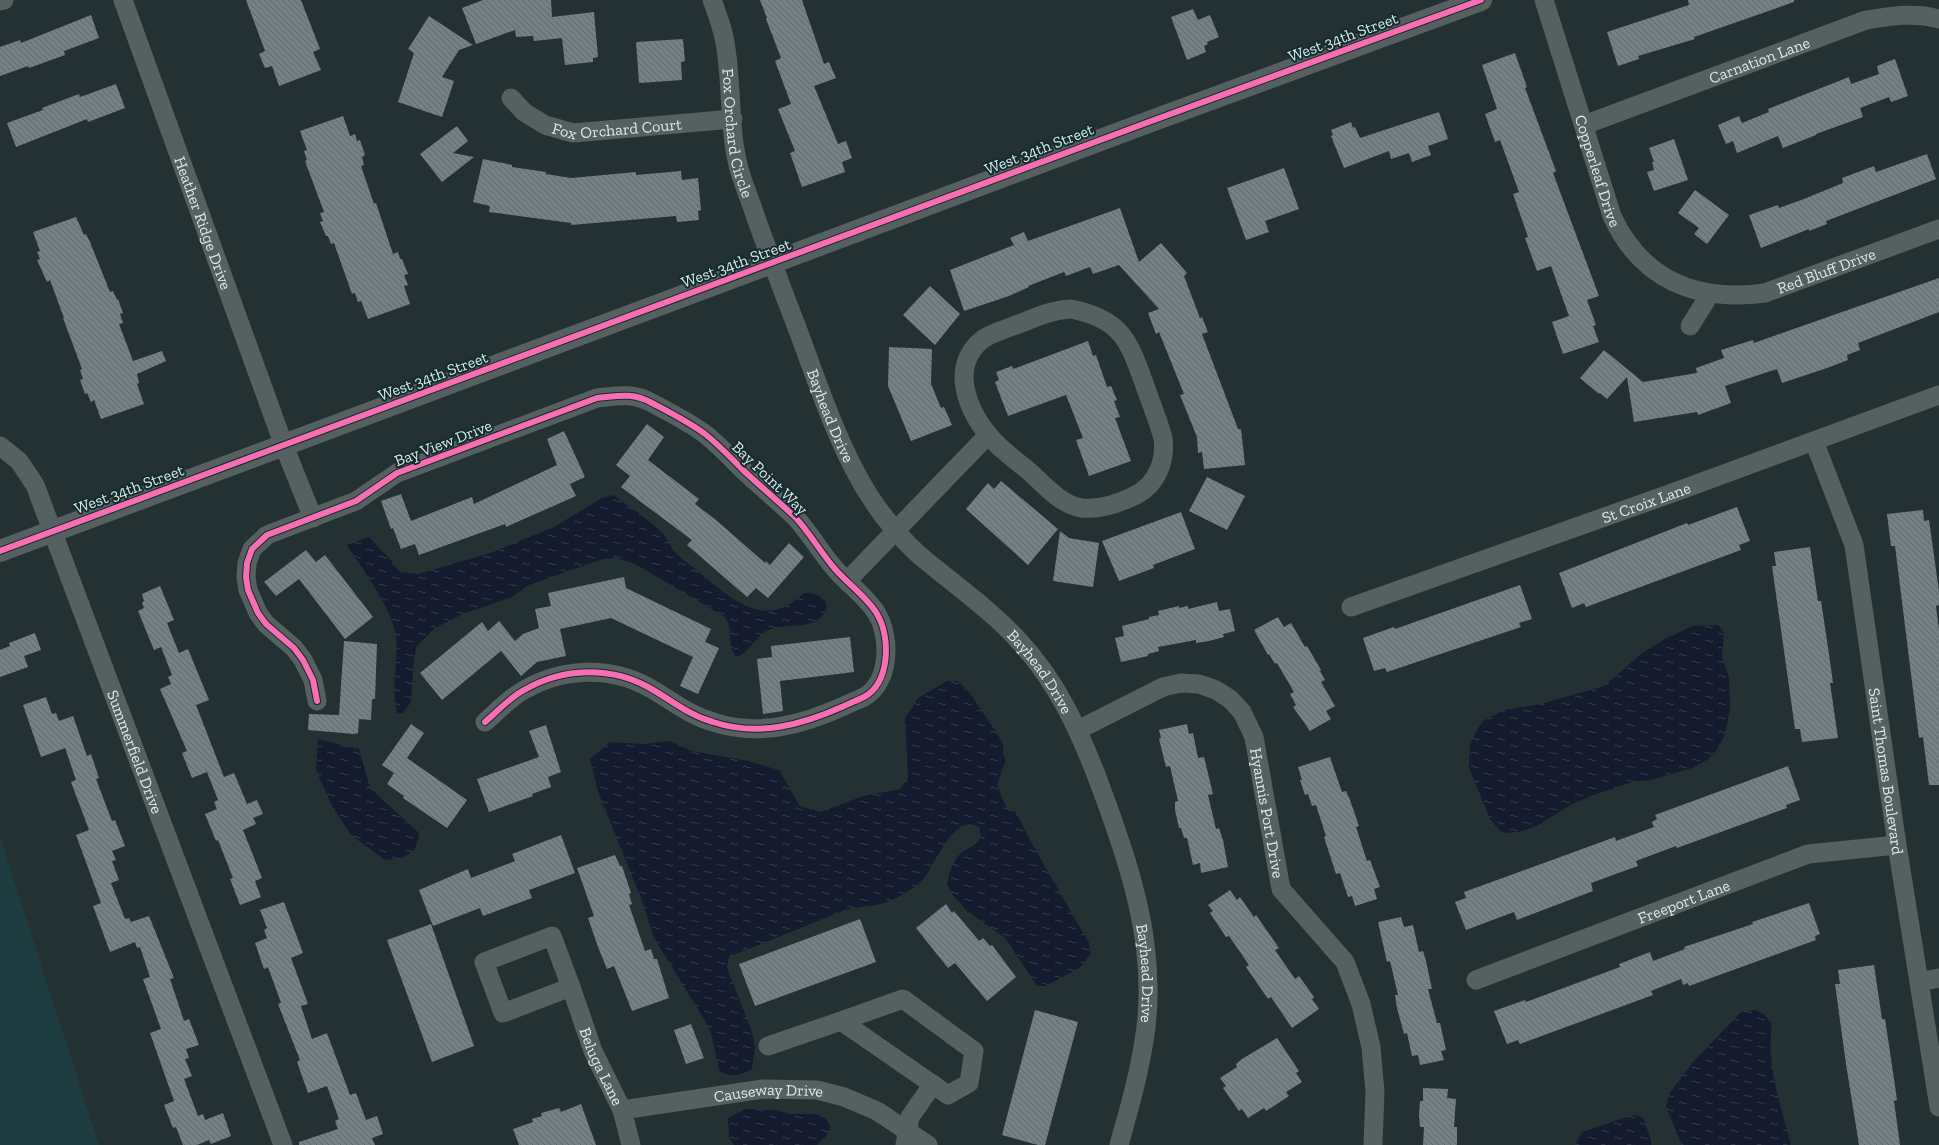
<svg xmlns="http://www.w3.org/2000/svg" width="1939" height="1145" viewBox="0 0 1939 1145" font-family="'Zilla Slab',serif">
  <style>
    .built { fill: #1e3d40 }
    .water { fill: url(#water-ripples) }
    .building { fill: url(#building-back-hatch) }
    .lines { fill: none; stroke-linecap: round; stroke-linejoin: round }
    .minor { stroke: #566061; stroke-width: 19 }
    .tertiary { stroke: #566061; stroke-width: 22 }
    .cycleway-casing { stroke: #142c2e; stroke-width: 8 }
    .cycleway { stroke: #f96db3; stroke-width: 6 }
    .labels { text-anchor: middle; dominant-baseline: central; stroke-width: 4; stroke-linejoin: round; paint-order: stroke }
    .street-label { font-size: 16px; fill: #dbe9ea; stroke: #142c2e }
  </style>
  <defs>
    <pattern id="water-ripples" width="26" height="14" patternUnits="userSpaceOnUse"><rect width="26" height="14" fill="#151b2f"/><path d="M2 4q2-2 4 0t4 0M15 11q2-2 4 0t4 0" fill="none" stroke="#363c4d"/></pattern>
    <pattern id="building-back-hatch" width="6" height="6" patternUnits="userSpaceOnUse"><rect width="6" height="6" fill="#748085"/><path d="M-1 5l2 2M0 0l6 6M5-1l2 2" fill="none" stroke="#60696c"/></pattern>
  </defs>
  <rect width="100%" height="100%" fill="#243133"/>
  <polygon class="built" points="0,837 99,1145 0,1145"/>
  <g class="water">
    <path d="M614,495C629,507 652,521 664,535C668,539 670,546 674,551C682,560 695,568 704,576C736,603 767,629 804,593C816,592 835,601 823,615C809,632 782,621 765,632C754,639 749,653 736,657C726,645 734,630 725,617L635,564L616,558L603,559L529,585L512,597L463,614L435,628L417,646L414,658L411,702L403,713L397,714C390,686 399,663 396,637C393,609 362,569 347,545L369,537L389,558L400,572L418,574L493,552L554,527L602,498Z"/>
    <polygon points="1717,625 1720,627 1724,633 1722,657 1729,677 1730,709 1725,735 1717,750 1707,760 1692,768 1651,780 1632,782 1591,796 1572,804 1537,826 1519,832 1505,833 1500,831 1490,819 1469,768 1470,745 1477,730 1483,721 1504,710 1540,704 1604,686 1640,655 1664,639 1693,626"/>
    <path d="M947,681H958L970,693L998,735L1003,744V753L1006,760L997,785L1008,811L1016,812L1030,840L1089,943L1091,953L1081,967L1046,986H1037L1005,938L967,911L952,894L947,884C949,875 952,862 959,855C969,845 985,846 979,827C955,812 936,862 925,877C919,885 906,893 898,897C879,908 864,905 845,910L729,957L727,968L752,1032L755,1047L752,1069C742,1075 729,1079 719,1070L711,1033L705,1021L653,936L643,903L598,792L590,759L610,742L643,744L670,741L692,751L748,761L779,770L800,806L821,812L863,796L900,789L908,778L905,718L918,698Z"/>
    <polygon points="318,739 359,749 370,788 418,832 419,836 414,851 402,858 385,860 351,835 333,808 316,770"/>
    <path d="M1756,1010L1764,1014L1772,1024C1766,1065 1781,1106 1791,1145H1682L1666,1107L1669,1094L1693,1062L1741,1012Z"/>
    <polygon points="746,1109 777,1110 789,1114 817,1114 825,1117 831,1127 827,1135 817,1145 734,1145 729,1137 728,1118"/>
    <polygon points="1632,1115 1643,1117 1651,1140 1651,1145 1575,1145 1582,1132"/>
  </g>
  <g class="building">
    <polygon points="246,0 301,0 320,49 313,52 321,70 279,86 272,66 265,68 259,54 265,51"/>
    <polygon points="483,0 551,0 552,17 594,12 598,57 593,58 593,62 565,65 562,38 534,41 533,36 516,37 515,30 476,44 462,8"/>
    <polygon points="760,0 802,0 824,64 829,62 836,78 814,86 838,144 846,141 852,158 842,162 845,172 802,187 790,153 795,151 778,109 791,104 775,61 781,58 766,19 767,18"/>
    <polygon points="1688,0 1794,0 1794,2 1694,37 1695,39 1638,56 1639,59 1618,66 1607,32 1689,5"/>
    <polygon points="1193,9 1198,20 1210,15 1219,37 1207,42 1208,44 1204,46 1206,52 1187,60 1171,17"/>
    <polygon points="91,15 99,38 64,51 65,55 29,68 28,66 0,76 0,47 20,40 21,43"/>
    <polygon points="429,16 473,45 459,50 442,77 454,81 442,117 398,102 414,53 408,49"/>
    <polygon points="683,39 685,61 681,62 682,80 639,83 636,42"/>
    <polygon points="1515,53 1527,87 1525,88 1556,171 1553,173 1599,296 1587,300 1596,325 1593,326 1599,342 1563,354 1552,322 1569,316 1551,266 1537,271 1525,238 1528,237 1513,194 1519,192 1500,140 1495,142 1485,114 1497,109 1482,65"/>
    <polygon points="1895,59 1908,96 1891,102 1889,97 1860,108 1863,117 1816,134 1816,135 1783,148 1778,136 1737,153 1733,141 1726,144 1718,125 1739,116 1742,123 1769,112 1768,109 1849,77 1851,84 1879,74 1877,66"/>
    <polygon points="116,84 125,108 88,122 87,119 16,147 7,123 43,110 42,108 79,94 80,97"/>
    <polygon points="1439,112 1448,139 1428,146 1431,155 1412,162 1409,153 1391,159 1389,151 1344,168 1331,136 1333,135 1331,130 1351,122 1353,128 1355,127 1360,138"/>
    <polygon points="343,116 350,136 355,134 357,141 360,140 365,155 362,157 364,165 361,166 374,204 376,203 393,254 398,252 400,259 402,259 408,274 404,275 408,285 404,286 410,304 368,319 361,301 358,302 355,293 352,294 334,243 331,244 328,236 326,236 320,222 323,221 320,213 324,212 305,161 307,160 304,151 307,150 300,131"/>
    <polygon points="457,126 468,141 453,153 474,157 442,182 420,154"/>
    <polygon points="1674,139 1688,180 1654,191 1647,172 1654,170 1652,162 1654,162 1649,148"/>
    <polygon points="1927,154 1936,179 1826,221 1827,224 1809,231 1809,229 1761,248 1749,215 1778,205 1779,208 1804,199 1843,183 1842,178 1874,166 1876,172"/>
    <polygon points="483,159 512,165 512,167 546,172 546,174 571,178 636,172 636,175 681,171 682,180 698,178 701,210 698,211 699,220 677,222 676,216 571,225 571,223 489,212 490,206 473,202"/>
    <polygon points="1284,168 1299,209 1265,221 1269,232 1246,240 1227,188"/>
    <polygon points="1695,190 1729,215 1707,244 1694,234 1699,228 1678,213"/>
    <polygon points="1120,208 1139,262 1161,243 1187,273 1184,276 1200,318 1202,317 1208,332 1202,334 1238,429 1241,429 1245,465 1204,469 1202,452 1198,453 1197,437 1180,395 1184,394 1159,332 1156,334 1148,313 1159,309 1119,265 1093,274 1090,267 1066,276 1064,272 1028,286 1029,287 1009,296 964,311 950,270 1014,245 1010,238 1024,232 1028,241"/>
    <polygon points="76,217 84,235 86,234 90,242 110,292 113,291 117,300 118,299 123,313 120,314 123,323 119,324 133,361 162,351 166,361 137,374 139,383 137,384 144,404 101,419 94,400 91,402 87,393 85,394 80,380 83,379 80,370 82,369 63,318 64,318 50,280 47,282 37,260 40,259 37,252 40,251 33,232"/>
    <polygon points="1939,278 1939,312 1858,343 1860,350 1847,355 1848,360 1827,368 1782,383 1777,369 1725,386 1731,403 1698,415 1697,412 1634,422 1627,377 1607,399 1600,393 1599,394 1580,378 1604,350 1643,382 1697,373 1696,368 1724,358 1721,350 1753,340 1754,343"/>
    <polygon points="930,286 960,314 935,345 903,315"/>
    <polygon points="1088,341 1093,356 1096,355 1107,387 1111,386 1117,400 1114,401 1120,417 1115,418 1131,461 1089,476 1076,440 1083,438 1066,395 1008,416 995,382 999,380 996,372 1012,366 1013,369"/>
    <polygon points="889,347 932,349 931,384 941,408 944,407 952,425 911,441 888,386"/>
    <polygon points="647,424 664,437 648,460 699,499 695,504 716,520 765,563 766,561 770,565 789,543 804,557 768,598 756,588 747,597 687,545 692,540 621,487 630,476 616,465"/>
    <polygon points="564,431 585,477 570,484 576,496 506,527 505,524 419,555 415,544 401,549 393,528 391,529 381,501 401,494 411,521 472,497 474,504 557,465 547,439"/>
    <polygon points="1207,477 1245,496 1227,530 1189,511"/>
    <polygon points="1001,481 1058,529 1028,565 966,509 988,483 994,489"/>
    <polygon points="1737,507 1750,541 1739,545 1741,550 1586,607 1584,603 1572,608 1559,573 1687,523 1688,525"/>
    <polygon points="1923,510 1924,521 1929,520 1939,591 1939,605 1936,606 1939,630 1939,785 1929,785 1923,737 1919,738 1895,546 1891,546 1887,514"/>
    <polygon points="1181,512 1195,549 1153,565 1154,568 1119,581 1102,541"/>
    <polygon points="1060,531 1069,538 1099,543 1093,587 1053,581"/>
    <polygon points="1810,547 1818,601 1821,601 1829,654 1833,683 1830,683 1838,738 1802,742 1800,729 1795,729 1772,566 1776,566 1774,552"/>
    <polygon points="306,550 316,562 325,555 373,617 345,639 299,579 276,596 264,582"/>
    <polygon points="624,577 626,588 711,629 705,642 719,648 698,694 680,686 693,657 611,618 560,629 566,656 537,662 521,676 501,651 442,700 420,673 482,622 488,631 499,621 515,641 523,634 539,628 535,609 551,606 548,593"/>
    <polygon points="1520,585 1532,619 1519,623 1521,627 1387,672 1385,668 1374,671 1363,638 1394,627 1395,629"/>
    <polygon points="160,586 174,620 167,623 179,653 188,649 209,700 196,705 224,777 234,773 247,804 257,800 263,814 253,818 256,824 243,830 262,878 255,881 261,897 240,905 230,879 233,878 218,840 216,841 205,814 217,809 214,802 218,800 207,772 192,778 182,753 187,751 160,689 171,684 168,677 172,675 161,647 154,650 138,611 144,608 142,603 144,601 142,594"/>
    <polygon points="1217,602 1219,611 1230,609 1235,631 1223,634 1224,637 1209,641 1196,643 1196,640 1158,647 1159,651 1148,654 1148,656 1121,662 1115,638 1124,636 1122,626 1149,619 1149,617 1159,615 1158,611 1179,606 1179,608 1188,606 1188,609"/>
    <polygon points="1278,617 1284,627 1291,623 1305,647 1307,646 1321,670 1320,671 1325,680 1321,682 1335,706 1326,711 1331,719 1310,731 1293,707 1296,705 1290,694 1294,692 1277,663 1275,664 1269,654 1268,655 1254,630"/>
    <polygon points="35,633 41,650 24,656 28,667 0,677 0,650 10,646 9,643"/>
    <polygon points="850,637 854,672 780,681 783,711 763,714 757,659 772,657 771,646"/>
    <polygon points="344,641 377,644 375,699 372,699 371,720 359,719 358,733 354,734 308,730 309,714 339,715"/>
    <polygon points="46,697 52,714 56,713 59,721 73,716 87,756 91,754 99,778 96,779 112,821 115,820 125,846 112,851 116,860 112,861 119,880 111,883 125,919 129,918 131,922 149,916 174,978 170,979 184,1021 189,1019 199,1045 186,1049 189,1058 185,1059 192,1076 184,1079 198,1116 203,1114 205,1120 223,1113 231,1136 211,1144 209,1140 197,1145 183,1145 176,1127 173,1128 164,1105 174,1101 150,1033 161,1029 143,979 150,977 140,947 137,948 135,942 110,952 93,906 101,903 76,835 89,830 71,782 76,780 65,748 41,757 23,705"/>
    <polygon points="411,724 424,733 407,758 467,800 447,828 403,798 404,796 387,784 394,773 382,765"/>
    <polygon points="1187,724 1189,734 1193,733 1198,758 1204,757 1213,794 1208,795 1216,829 1219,828 1223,840 1228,867 1201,873 1200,863 1193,865 1187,838 1184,838 1181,828 1179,828 1175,810 1175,802 1178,801 1170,766 1166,767 1159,739 1161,738 1159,730"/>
    <polygon points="546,725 561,772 548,777 551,787 532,794 533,796 489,812 477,779 539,757 529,731"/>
    <polygon points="1330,757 1342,792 1346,791 1350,800 1359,826 1356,827 1367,861 1370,860 1380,887 1374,889 1377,899 1355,906 1352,896 1348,897 1340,873 1336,874 1324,837 1326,836 1316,805 1312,806 1308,794 1305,795 1300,780 1302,780 1298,767"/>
    <polygon points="1788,766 1800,800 1786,805 1787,808 1677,848 1676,846 1636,861 1638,866 1591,883 1593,891 1517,920 1514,912 1466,930 1455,902 1466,898 1464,892 1615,837 1616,841 1654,827 1652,822 1657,819 1655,815"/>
    <polygon points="561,835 575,873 529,890 532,898 483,916 480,908 433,926 419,890 468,869 471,878 515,861 512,854"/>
    <polygon points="615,855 620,866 622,866 631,893 629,894 632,904 629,905 645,951 651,949 654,959 657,959 669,998 632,1011 614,966 607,969 598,947 588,918 594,916 577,868"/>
    <polygon points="1230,890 1237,900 1240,897 1254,917 1256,915 1279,948 1275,950 1295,979 1299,976 1314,997 1312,999 1319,1009 1292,1028 1271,997 1268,999 1246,967 1249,965 1229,936 1226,937 1210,913 1213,911 1208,905"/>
    <polygon points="284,902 303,953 291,958 308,1004 301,1006 312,1039 327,1033 350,1095 356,1093 366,1120 377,1116 383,1134 372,1138 375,1145 299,1145 299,1142 338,1129 335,1121 339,1119 327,1086 308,1093 297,1062 300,1060 278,1004 281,1003 268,967 264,969 255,943 267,938 264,930 267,928 260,910"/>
    <polygon points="1809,903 1820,934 1815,936 1816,940 1689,986 1688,983 1683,985 1681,979 1651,991 1653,995 1520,1044 1518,1040 1507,1044 1494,1011 1525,1000 1526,1002 1620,967 1619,964 1650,952 1653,961 1685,949 1684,947 1753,924 1752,922"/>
    <polygon points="946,904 952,913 954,911 979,941 983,938 990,946 992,945 1016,977 987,1001 955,963 948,968 916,928"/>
    <polygon points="1401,917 1404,927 1413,925 1419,952 1423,951 1426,961 1432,989 1428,989 1437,1023 1440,1023 1446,1050 1441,1051 1444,1060 1420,1065 1418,1055 1412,1056 1407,1033 1404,1034 1397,1008 1395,995 1398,995 1390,961 1387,962 1378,922"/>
    <polygon points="860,919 876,962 755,1006 739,964"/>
    <polygon points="431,924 474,1046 432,1062 387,940"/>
    <polygon points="1874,965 1882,1019 1885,1019 1893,1072 1897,1100 1894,1101 1900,1145 1859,1145 1846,1064 1835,984 1840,984 1838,970"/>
    <polygon points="1035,1010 1078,1022 1045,1145 1038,1145 1002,1135"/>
    <polygon points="691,1024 704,1058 686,1064 674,1030"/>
    <polygon points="1277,1038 1299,1071 1296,1073 1302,1082 1286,1092 1289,1096 1266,1111 1264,1108 1248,1118 1242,1109 1239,1111 1223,1088 1226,1086 1220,1078 1237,1067 1236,1064 1242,1059"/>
    <polygon points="1423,1088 1448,1089 1447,1098 1456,1099 1454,1127 1457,1127 1457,1145 1423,1145 1424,1127 1420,1127 1419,1115 1420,1101 1423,1101"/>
    <polygon points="581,1104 596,1145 519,1145 513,1129 533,1122 532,1119 542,1116 541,1113 559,1108 561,1112"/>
  </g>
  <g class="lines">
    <g class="minor">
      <path id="s1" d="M123,0L284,446L313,518"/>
      <path id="s2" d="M712,0C718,16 724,32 726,49C732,88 729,131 739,169C744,186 751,202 756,218C769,254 782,289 796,325C814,373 830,422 853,467C869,499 892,530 918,554C952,583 989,608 1019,641C1058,683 1080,732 1100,785C1129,864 1156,940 1146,1027C1141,1067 1130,1106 1119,1145"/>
      <path id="s3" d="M1544,0L1612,216C1642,281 1697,302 1765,293L1939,229"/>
      <polyline points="0,1 4,0"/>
      <path id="s4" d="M511,98L524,112L545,125L573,133L733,119"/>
      <path id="s5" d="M1584,125L1866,20C1890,16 1915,12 1939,19"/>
      <path d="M1071,309C1122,319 1129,341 1145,386C1151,403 1158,420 1163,438C1166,461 1157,484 1136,495C1120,503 1100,510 1082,508C1061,505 1044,485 1030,472C1017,461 1002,451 991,438C968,412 948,366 983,339C992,333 1003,330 1013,326C1033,319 1050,310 1071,309Z"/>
      <polyline points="1690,326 1710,294"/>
      <path id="s6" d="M1814,441L1854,545L1897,845L1939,1107"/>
      <path id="s7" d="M0,446L19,461L35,485L283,1145"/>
      <polyline points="847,581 988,435"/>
      <path id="s8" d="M1351,607L1675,492L1939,395"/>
      <path d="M317,701L313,680L303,660L294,648L266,624L258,613L248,590L246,577L247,563L252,549L267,535L356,501L397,473L597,398C618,396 632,392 652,403C669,412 689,422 705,434C719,445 731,458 743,470C760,486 778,501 795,517C810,533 821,553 835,569C848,584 867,597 877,614C891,637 890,683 864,697C858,700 850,703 844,706C802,725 758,737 713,722C688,715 670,699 648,687C610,666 563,668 526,689C511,696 498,711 485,722"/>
      <path id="s9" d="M1078,730L1163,687L1181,683L1199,684L1216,690L1230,699L1242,712L1254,737L1281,889L1345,962L1361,1004L1371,1047L1375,1092L1373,1145"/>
      <polygon points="552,936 571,987 503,1013 484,962"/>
      <path id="s10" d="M1476,980L1808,854L1897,845"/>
      <polyline points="1919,982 1939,978"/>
      <path id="s11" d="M571,987L593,1051L622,1110L631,1145"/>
      <polyline points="768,1046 841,1021 948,1095 969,1083 974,1051 903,999 841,1021"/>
      <path id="s12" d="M622,1110L763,1089L817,1090L844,1097L877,1111L928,1145"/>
      <polyline points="905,1145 910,1117 933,1084"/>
    </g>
    <polyline class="tertiary" points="0,551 1146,123 1481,0"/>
    <defs>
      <g id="cycleway">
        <polyline points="0,551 1146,123 1481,0"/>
        <path d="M317,701L313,680L303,660L294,648L266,624L258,613L248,590L246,577L247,563L252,549L267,535L356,501L397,473L597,398C618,396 632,392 652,403C669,412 689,422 705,434C719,445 731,458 743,470C760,486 778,501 795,517C810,533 821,553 835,569C848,584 867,597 877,614C891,637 890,683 864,697C858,700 850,703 844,706C802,725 758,737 713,722C688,715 670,699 648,687C610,666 563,668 526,689C511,696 498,711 485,722"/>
      </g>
    </defs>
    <use href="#cycleway" class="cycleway-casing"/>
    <use href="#cycleway" class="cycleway"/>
  </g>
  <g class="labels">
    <g class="street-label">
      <text transform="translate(1343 37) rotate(-20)">West 34th Street</text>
      <text stroke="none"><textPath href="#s5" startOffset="187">Carnation Lane</textPath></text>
      <text stroke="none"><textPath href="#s4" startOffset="117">Fox Orchard Court</textPath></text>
      <text stroke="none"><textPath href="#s2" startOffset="136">Fox Orchard Circle</textPath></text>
      <text transform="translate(1039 149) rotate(-21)">West 34th Street</text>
      <text stroke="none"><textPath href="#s3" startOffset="179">Copperleaf Drive</textPath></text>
      <text stroke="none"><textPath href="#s1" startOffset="237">Heather Ridge Drive</textPath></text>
      <text transform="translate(736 263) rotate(-20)">West 34th Street</text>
      <text stroke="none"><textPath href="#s3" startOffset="477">Red Bluff Drive</textPath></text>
      <text transform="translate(433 376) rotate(-20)">West 34th Street</text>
      <text stroke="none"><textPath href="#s2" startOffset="435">Bayhead Drive</textPath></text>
      <text transform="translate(443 443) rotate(-21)">Bay View Drive</text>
      <text transform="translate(770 478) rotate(44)">Bay Point Way</text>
      <text transform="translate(129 489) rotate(-20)">West 34th Street</text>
      <text stroke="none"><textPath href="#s8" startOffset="313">St Croix Lane</textPath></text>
      <text stroke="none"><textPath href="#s2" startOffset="771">Bayhead Drive</textPath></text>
      <text stroke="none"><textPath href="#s7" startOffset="338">Summerfield Drive</textPath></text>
      <text stroke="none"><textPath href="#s6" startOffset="340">Saint Thomas Boulevard</textPath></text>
      <text stroke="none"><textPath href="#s9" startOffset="289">Hyannis Port Drive</textPath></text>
      <text stroke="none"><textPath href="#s10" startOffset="222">Freeport Lane</textPath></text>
      <text stroke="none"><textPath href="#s2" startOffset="1095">Bayhead Drive</textPath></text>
      <text stroke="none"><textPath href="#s11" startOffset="85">Beluga Lane</textPath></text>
      <text stroke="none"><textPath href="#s12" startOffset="148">Causeway Drive</textPath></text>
    </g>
  </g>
</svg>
